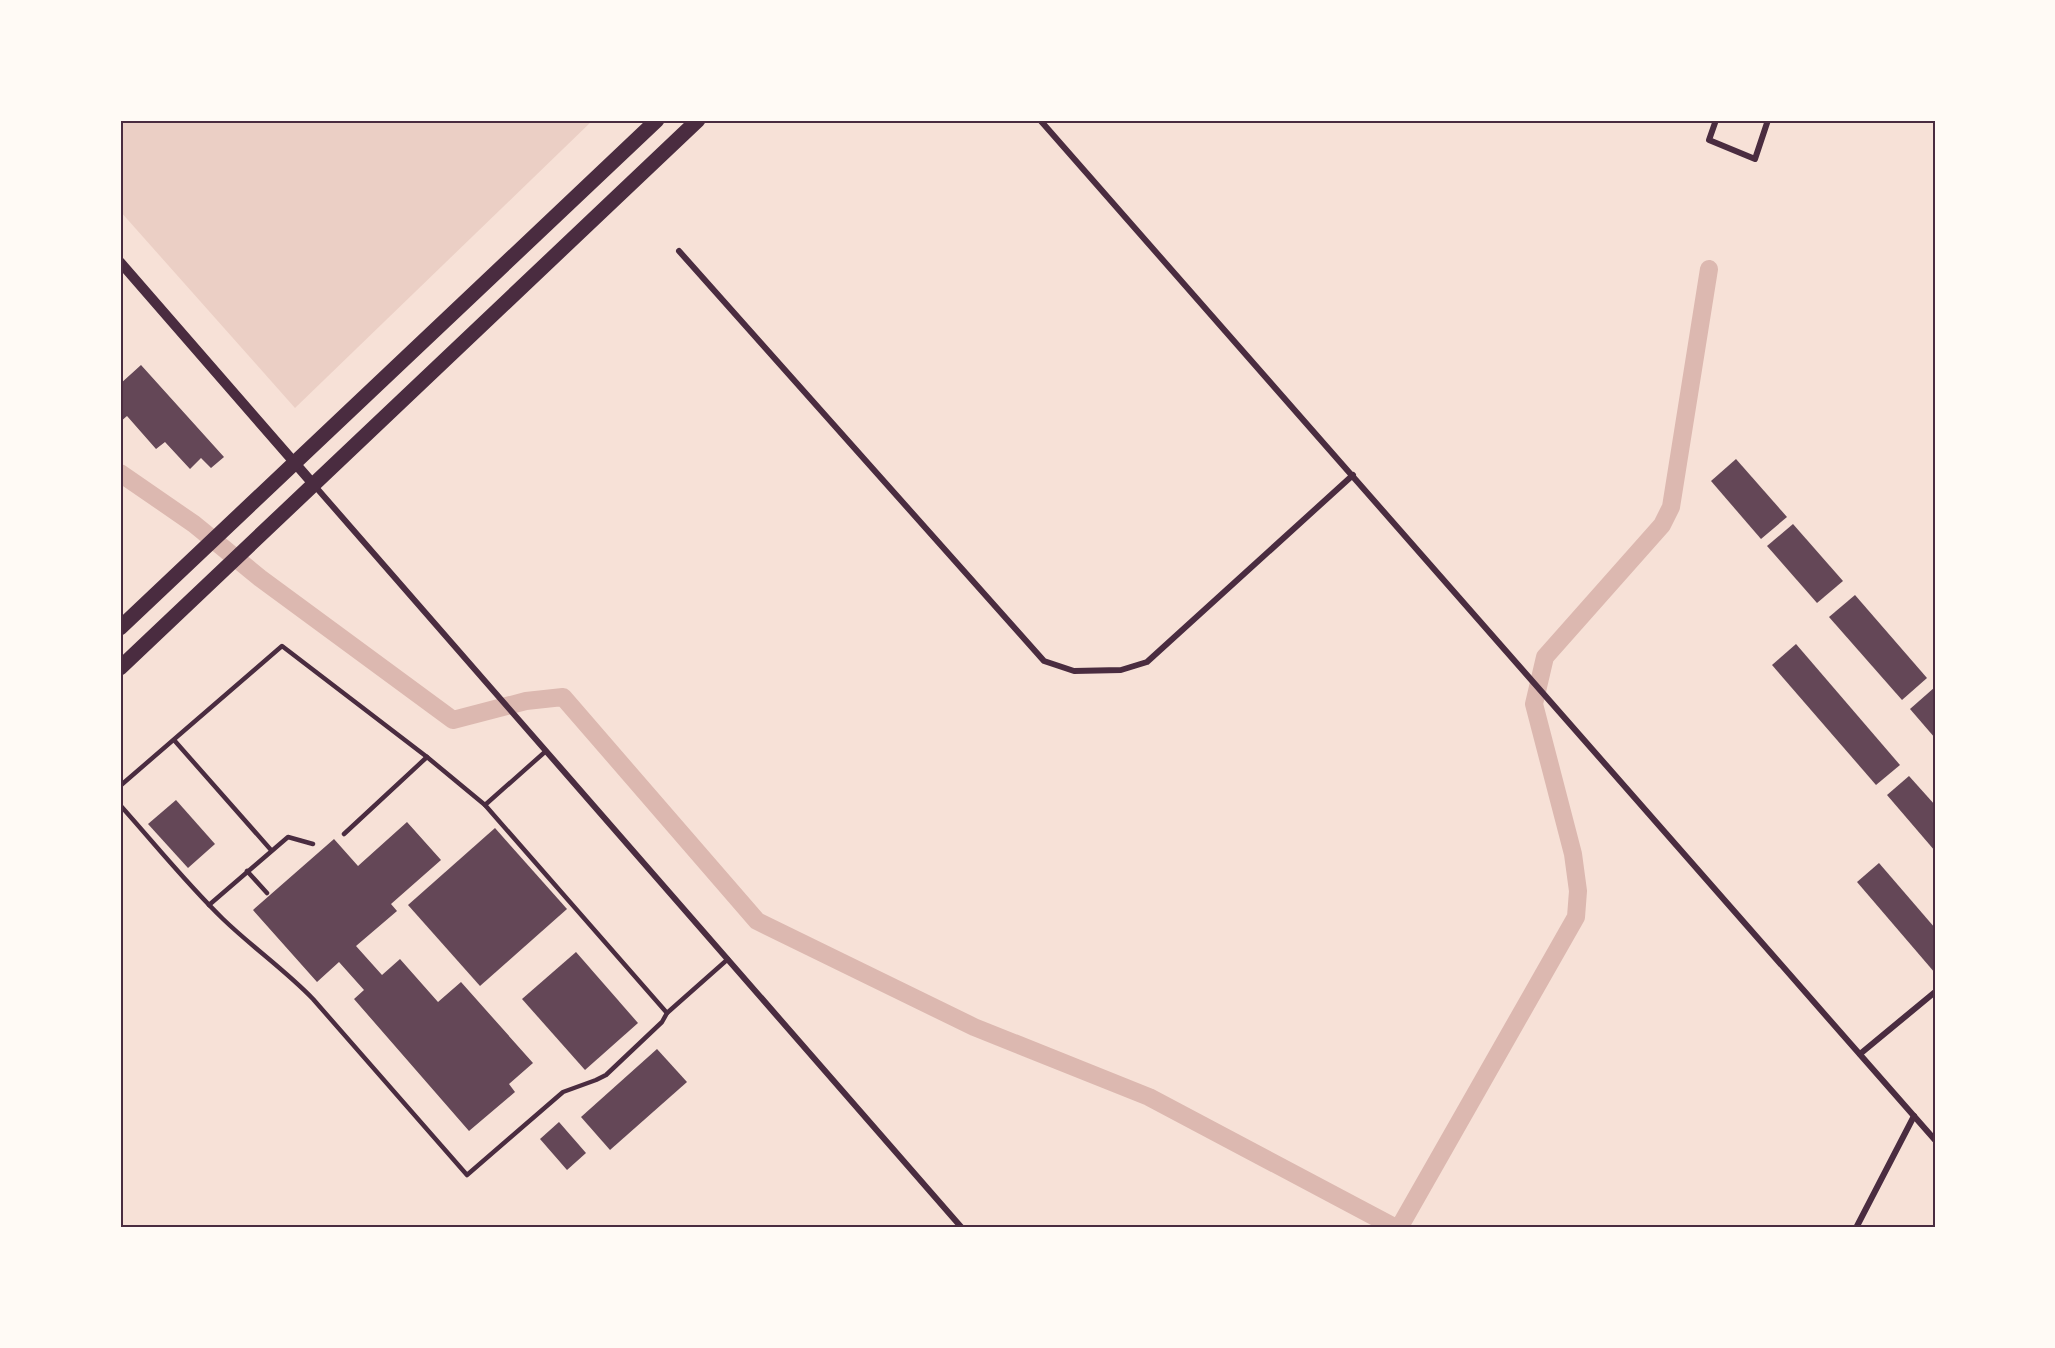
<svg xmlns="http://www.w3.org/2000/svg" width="2055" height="1348" viewBox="0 0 2055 1348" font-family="'Noto Sans',sans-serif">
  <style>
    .green { fill: #ebcfc5 }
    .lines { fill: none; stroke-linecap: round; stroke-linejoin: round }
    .canal { stroke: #dcb8b0; stroke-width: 18 }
    .building { fill: #644757 }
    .service { stroke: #4a2c40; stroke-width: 4.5 }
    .minor { stroke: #4a2c40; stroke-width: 6 }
    .tertiary { stroke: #4a2c40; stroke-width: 10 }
    .primary { stroke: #4a2c40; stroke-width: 15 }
    .neatline { fill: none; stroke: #4a2c40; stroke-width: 2 }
  </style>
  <rect width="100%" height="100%" fill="#f7e1d7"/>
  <polygon class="green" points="120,120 593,120 295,408 120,211"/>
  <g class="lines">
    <g class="canal">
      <polyline points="120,473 194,524 260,578 453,720 526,701 563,697 757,921 974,1027 1149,1097 1396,1228"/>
      <polyline points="1399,1228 1576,917 1578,891 1573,854 1534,704 1545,657 1662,525 1671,507 1709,269"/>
    </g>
  </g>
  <g class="building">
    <polygon points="141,365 224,457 211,468 201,458 190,469 165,442 156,449 127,416 120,422 120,384"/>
    <polygon points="1736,459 1787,517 1761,539 1711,481"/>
    <polygon points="1793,524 1843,581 1817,603 1767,546"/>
    <polygon points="1855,595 1927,678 1902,700 1829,617"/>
    <polygon points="1796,644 1900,765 1876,785 1772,665"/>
    <polygon points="1935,687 1935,738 1910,709"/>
    <polygon points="1909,776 1935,805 1935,851 1887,795"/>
    <polygon points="176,800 215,844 188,868 148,824"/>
    <polygon points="407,822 441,860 391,904 397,911 356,946 382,975 400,959 438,1002 461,982 533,1063 509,1084 515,1092 469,1131 354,999 364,990 339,962 317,982 253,910 334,839 358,866"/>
    <polygon points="495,828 567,909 480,986 408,905"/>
    <polygon points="1879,863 1935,928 1935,973 1857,882"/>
    <polygon points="576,952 638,1023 585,1070 522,999"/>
    <polygon points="657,1049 687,1082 610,1150 581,1117"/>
    <polygon points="559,1122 586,1153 567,1170 540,1139"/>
  </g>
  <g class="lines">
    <g class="service">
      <polyline points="174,740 271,850"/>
      <polyline points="120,786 282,646 427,757 485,805 667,1013"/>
      <path d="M120,805C154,843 186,883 223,919C252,947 285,970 313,999L467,1175L563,1092L596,1080L606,1075L662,1022L667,1013L728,959"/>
      <polyline points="485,805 546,751"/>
      <polyline points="344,834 427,757"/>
      <polyline points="247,871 267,893"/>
      <polyline points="209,905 288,837 313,844"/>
    </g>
    <g class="minor">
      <polyline points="1040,120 1935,1140"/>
      <polyline points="1716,120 1709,140 1755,159 1768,120"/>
      <polyline points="679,251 1044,661 1074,671 1121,670 1147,662 1353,475"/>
      <polyline points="314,485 962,1228"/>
      <polyline points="1860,1054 1935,992"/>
      <polyline points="1856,1228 1914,1116"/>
    </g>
    <polyline class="tertiary" points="120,262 314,485"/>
    <g class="primary">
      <polyline points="120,628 657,120"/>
      <polyline points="120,668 698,120"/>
    </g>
  </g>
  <rect width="2055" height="1348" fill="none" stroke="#fffaf5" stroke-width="243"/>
  <rect x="122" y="122" width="1812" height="1104" class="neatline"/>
</svg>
